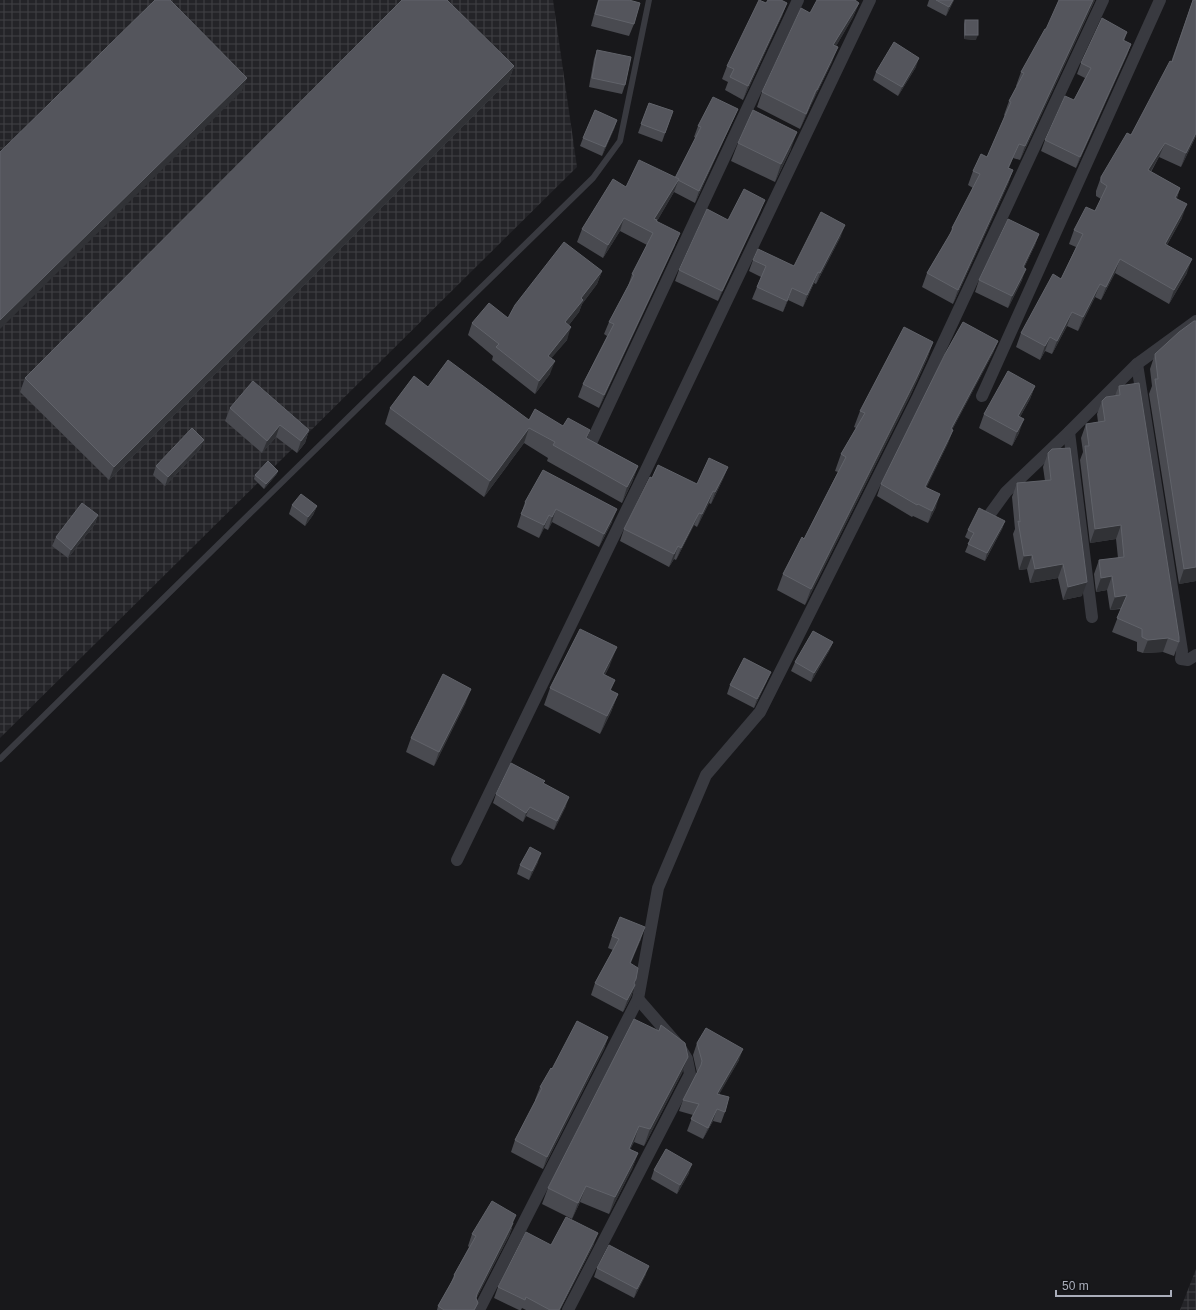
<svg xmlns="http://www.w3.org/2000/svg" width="1196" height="1310" viewBox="0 0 1196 1310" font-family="Arial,sans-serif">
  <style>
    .industrial { fill: url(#industrial-grid) }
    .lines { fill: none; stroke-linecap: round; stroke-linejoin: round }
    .service { stroke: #393a40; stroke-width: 6 }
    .minor { stroke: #393a40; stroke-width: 12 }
    .wall { fill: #494a50 }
    .shaded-wall { fill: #313236 }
    .building { fill: #54555c; stroke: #61636a }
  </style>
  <defs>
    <pattern id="industrial-grid" width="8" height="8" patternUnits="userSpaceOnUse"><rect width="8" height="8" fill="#242428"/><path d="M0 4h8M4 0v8" fill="none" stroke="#414145"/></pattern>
  </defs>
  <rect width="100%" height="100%" fill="#18181b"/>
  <g class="industrial">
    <polygon points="0,0 553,0 577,167 0,738"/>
    <polygon points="1196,1269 1196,1310 1180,1310"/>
  </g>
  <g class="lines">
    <polyline class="service" points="0,759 227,536 593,178 620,141 649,0"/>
    <g class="minor">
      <polyline points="1137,364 1182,651 1181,659 1188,660 1196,655"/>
      <polyline points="982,396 1160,0"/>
      <polyline points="1069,432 1092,617"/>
      <polyline points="591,443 798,0"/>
      <polyline points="990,514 1006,492 1069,432 1137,364 1196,321"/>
      <polyline points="457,860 645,472 870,0"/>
      <polyline points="479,1310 638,999 658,888 706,775 760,712 917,399 1103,0"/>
      <polyline points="568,1310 690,1074 687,1059 679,1046 638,999"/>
    </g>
  </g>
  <g class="wall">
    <polygon points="598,0 629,0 634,24 629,36 591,26"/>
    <polygon points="929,0 954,0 946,16 927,6"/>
    <polygon points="1095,0 1020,160 1013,158 1009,168 1013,170 1008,184 953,304 922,287 927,273 949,236 952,228 973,188 968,185 973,171 987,157 1005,116 1004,115 1009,101 1017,86 1016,86 1021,72 1046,29"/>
    <polygon points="1193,0 1196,0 1196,136 1181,167 1159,157 1151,172 1180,188 1177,198 1182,218 1167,245 1187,273 1169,304 1115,273 1101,300 1095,297 1078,331 1067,326 1052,354 1045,351 1040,360 1016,347 1021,333 1061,279 1076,247 1069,244 1074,230 1095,211 1101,199 1096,196 1096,191 1101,177 1131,135 1171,62"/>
    <polygon points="766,3 787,3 782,16 743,100 725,90 728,82 722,79 727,66"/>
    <polygon points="859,3 853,17 836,46 832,62 811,105 800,129 757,107 762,92 810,13"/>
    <polygon points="965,20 976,40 964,39 964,24"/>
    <polygon points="1127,32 1124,41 1131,44 1127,55 1076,168 1041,151 1045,140 1074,100 1085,78 1077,74 1081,63"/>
    <polygon points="597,50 625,85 622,94 589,87 594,59"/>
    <polygon points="514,66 509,80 109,480 20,392 25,378"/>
    <polygon points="916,67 898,96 873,80 876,72"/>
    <polygon points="649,103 673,111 662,142 638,133"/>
    <polygon points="738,109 733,120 695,203 674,192 657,221 675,245 599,408 578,397 583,384 607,336 604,334 609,322 628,286 632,274 647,245 620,231 603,258 577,242 582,229 626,187 675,178 696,138 694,137 698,126"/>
    <polygon points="617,120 614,129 602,156 580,146 583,138"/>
    <polygon points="738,143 791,149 775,182 731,161"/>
    <polygon points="761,210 718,301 675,281 679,270 728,220"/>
    <polygon points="1039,234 1035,245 1024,268 1022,280 1008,308 975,292 979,280"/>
    <polygon points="841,236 816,284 814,283 803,307 788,300 783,312 752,299 761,277 749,271 753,260 794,266"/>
    <polygon points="602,271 597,284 582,304 579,312 569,325 567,340 551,358 550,374 535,394 492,360 493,356 468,335 472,323 508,318"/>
    <polygon points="1196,321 1196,581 1179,584 1149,394 1152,386 1150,369 1155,354"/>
    <polygon points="998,341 993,353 952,430 953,430 948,443 926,488 936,507 928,523 913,516 912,517 877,496 881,484"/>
    <polygon points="933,342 927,359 910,396 805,605 777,590 783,574 804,539 838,472 835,471 841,454 856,428 854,427 860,411"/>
    <polygon points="1035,386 1030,399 1020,417 1019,433 1012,446 979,428 984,414"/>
    <polygon points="1119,386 1179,642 1174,656 1163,652 1143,653 1137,651 1137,642 1112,632 1121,609 1110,610 1107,590 1096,592 1094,574 1099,560 1118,558 1116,539 1090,543 1080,460 1083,452 1081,438 1086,424 1098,422 1097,414 1102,401 1115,395"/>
    <polygon points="428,387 529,420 563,426 587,438 638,466 632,482 622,503 547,461 548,458 524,443 484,497 385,424 390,408"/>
    <polygon points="230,408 309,430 305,443 297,453 276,437 262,453 225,421"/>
    <polygon points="201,448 165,486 153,475 156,466"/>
    <polygon points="1048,453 1082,596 1063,600 1058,578 1030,583 1027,569 1019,570 1013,534 1015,529 1012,497 1017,483 1045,481 1043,467"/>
    <polygon points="728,467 723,479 711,504 709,503 697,527 694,525 676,560 674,559 669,567 620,541 624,529 652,478 697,484"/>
    <polygon points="278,471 276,475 264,489 254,479 255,475"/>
    <polygon points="525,502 612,522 599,547 552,522 548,530 544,528 539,538 517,527"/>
    <polygon points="292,505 317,506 313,515 305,526 289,514"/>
    <polygon points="98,515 95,524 68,558 52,546 56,537"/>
    <polygon points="1005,521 1002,529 985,561 965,552 970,540 965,537 968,530"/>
    <polygon points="833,642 829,651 811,682 791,671 795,662"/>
    <polygon points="610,665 605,675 611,691 618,694 611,712 600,734 544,705 550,688"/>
    <polygon points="767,681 754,708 727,694 730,685"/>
    <polygon points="466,702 434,766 406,752 411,738"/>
    <polygon points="544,784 566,806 554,830 526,816 523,822 493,803 496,794"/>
    <polygon points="538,862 529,880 517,874 520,865"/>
    <polygon points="612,936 641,939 630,964 636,979 634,984 635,985 631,997 623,1012 591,995 595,983 613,950 608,948"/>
    <polygon points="608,1037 604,1049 543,1169 511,1152 515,1140 536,1100 535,1100 540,1087 552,1069"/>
    <polygon points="697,1043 739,1060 719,1094 725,1112 721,1123 713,1121 703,1139 687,1131 693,1115 679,1111 683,1100 697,1073 693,1055"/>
    <polygon points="688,1057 682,1073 644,1146 634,1142 630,1149 638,1153 632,1169 609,1214 580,1202 572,1219 542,1204 548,1188"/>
    <polygon points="654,1170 689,1173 677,1194 651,1179"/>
    <polygon points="512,1228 509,1236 476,1299 478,1303 475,1310 437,1310 438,1306 450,1285 454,1275 469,1247 468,1246 472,1234"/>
    <polygon points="594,1244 560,1310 526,1310 522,1308 521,1310 519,1310 494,1298 498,1287 551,1245"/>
    <polygon points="597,1268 646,1274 634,1298 594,1277"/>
  </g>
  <g class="shaded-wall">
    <polygon points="953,0 954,0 946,16 949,7"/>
    <polygon points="1093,0 1095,0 1020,160 1025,146"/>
    <polygon points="787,3 782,16 743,100 748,86"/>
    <polygon points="859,3 853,17 828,60 833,45"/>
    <polygon points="965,35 978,35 976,40 964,39"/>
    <polygon points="1131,44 1127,55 1076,168 1080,157"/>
    <polygon points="838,47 832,62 811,105 817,90"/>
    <polygon points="919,58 916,67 898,96 902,87"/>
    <polygon points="514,66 509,80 109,480 114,467"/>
    <polygon points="247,78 242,91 0,329 0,320"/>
    <polygon points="816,90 811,105 800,129 806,114"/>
    <polygon points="738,109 733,120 695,203 699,191"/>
    <polygon points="617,120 614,129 602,156 605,147"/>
    <polygon points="797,132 791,149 775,182 781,164"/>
    <polygon points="1196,133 1196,136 1181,167 1186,153"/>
    <polygon points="1165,143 1159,157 1143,184 1148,170"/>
    <polygon points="1019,144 1013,158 1003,182 1008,168"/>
    <polygon points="1013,170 1008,184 953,304 958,290"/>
    <polygon points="679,179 674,192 657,221 652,234 656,221 654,219"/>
    <polygon points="1180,188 1175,202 1175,198"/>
    <polygon points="765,200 761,210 718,301 722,291"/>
    <polygon points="1187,204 1182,218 1160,257 1165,244"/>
    <polygon points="624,218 620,231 603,258 608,245"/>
    <polygon points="845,225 841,236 816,284 820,273"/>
    <polygon points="680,233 675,245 599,408 604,395"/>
    <polygon points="1039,234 1035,245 1019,278 1023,267"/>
    <polygon points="1120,259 1115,273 1101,300 1106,287"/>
    <polygon points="1192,259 1187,273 1169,304 1174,290"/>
    <polygon points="1026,269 1022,280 1008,308 1012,296"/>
    <polygon points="602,271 597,284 582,304 579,312 561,335 565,322 581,298"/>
    <polygon points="818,272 814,283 803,307 807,295"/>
    <polygon points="1100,284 1095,297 1078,331 1083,317"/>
    <polygon points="792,288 788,300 783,312 787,301"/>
    <polygon points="1072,312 1067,326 1052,354 1057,341"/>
    <polygon points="571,327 567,340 543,368 548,356"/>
    <polygon points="1050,337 1045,351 1040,360 1045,346"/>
    <polygon points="998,341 993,353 946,441 951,429"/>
    <polygon points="933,342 927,359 910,396 805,605 811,589"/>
    <polygon points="555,361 550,374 535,394 539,381"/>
    <polygon points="1035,386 1030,399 1013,429 1018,416"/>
    <polygon points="1024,419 1019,433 1012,446 1017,432"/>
    <polygon points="280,425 276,437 262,453 267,441"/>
    <polygon points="529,428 524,443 484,497 490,481"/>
    <polygon points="309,430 305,443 297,453 301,441"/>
    <polygon points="953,430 948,443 921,499 925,487"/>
    <polygon points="204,440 201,448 165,486 168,477"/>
    <polygon points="638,466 632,482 622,503 627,487"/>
    <polygon points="728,467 723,479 711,504 715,492"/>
    <polygon points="278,471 276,475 264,489 266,484"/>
    <polygon points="713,491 709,503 697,527 702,514"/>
    <polygon points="940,494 936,507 928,523 932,511"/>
    <polygon points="317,506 313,515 305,526 308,517"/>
    <polygon points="556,509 552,522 548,530 552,517"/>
    <polygon points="617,509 612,522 599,547 604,534"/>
    <polygon points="699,513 694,525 676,560 681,548"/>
    <polygon points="98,515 95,524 68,558 71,550"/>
    <polygon points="549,515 544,528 539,538 544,525"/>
    <polygon points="1005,521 1002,529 985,561 987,553"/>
    <polygon points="1121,525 1116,539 1090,543 1095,529"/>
    <polygon points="678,546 674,559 669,567 674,554"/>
    <polygon points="1032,555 1027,569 1019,570 1024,556"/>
    <polygon points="1063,564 1058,578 1030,583 1035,569"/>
    <polygon points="1196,567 1196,581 1179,584 1184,569"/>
    <polygon points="1112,576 1107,590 1096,592 1101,578"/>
    <polygon points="1087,582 1082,596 1063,600 1068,587"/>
    <polygon points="1127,595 1122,608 1110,610 1115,597"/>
    <polygon points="1168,638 1163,652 1143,653 1148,640"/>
    <polygon points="833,642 829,651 811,682 814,673"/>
    <polygon points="617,647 610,665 596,692 603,674"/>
    <polygon points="771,672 767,681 754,708 757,699"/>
    <polygon points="615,680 608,698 610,690"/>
    <polygon points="471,689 466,702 434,766 439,752"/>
    <polygon points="618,694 611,712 600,734 607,716"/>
    <polygon points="569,797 566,806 554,830 557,821"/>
    <polygon points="530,807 526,816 523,822 526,813"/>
    <polygon points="541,853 538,862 529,880 532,871"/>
    <polygon points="645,927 641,939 626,975 630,963"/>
    <polygon points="636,979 632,991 635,985 631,997 623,1012 634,983"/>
    <polygon points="608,1037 604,1049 543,1169 547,1157"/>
    <polygon points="743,1049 739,1060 713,1105 717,1094"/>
    <polygon points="688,1057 682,1073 644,1146 650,1129"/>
    <polygon points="717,1109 713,1121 703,1139 708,1128"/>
    <polygon points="639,1126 634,1142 623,1165 629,1149"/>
    <polygon points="638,1153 632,1169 609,1214 615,1197"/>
    <polygon points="692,1164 689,1173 677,1194 680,1185"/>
    <polygon points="586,1186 580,1202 572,1219 578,1203"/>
    <polygon points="516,1215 509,1236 472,1307 477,1294 512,1223"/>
    <polygon points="598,1233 594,1244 560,1310 559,1310"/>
    <polygon points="649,1266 646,1274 634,1298 637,1289"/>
  </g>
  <g class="building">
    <polygon points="155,0 170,0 247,78 0,320 0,152"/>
    <polygon points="402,0 447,0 514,66 114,467 25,378"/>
    <polygon points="599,0 629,0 640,3 634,24 595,14"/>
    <polygon points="759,0 766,3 768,0 781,0 787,3 748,86 730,77 734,69 727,66"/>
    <polygon points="817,0 855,0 859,3 833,45 838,47 817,90 816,90 806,114 762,92 801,8 810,13"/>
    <polygon points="936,0 953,0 949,7"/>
    <polygon points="1059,0 1093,0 1025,146 1019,144 1008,168 1013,170 958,290 927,273 953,229 952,228 980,174 973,171 981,154 987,157 1011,102 1009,101 1024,73 1021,72 1045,29 1046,29"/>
    <polygon points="1193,0 1196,0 1196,133 1186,153 1165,143 1148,170 1180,188 1175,198 1187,204 1165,244 1192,259 1174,290 1120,259 1106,287 1100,284 1083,317 1072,312 1057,341 1050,337 1045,346 1021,333 1053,274 1061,279 1083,234 1074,230 1086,207 1095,211 1107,186 1101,182 1101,177 1127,133 1131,135 1170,61 1172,62"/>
    <polygon points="1102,18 1127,32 1123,40 1131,44 1080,157 1045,140 1065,96 1074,100 1091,68 1081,63"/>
    <rect x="965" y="20" width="13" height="15"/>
    <polygon points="894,42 919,58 902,87 876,72"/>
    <polygon points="597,50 631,57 625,85 592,78"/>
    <polygon points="713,97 738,109 699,191 678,180 679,179 675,178 701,127 698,126"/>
    <polygon points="649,103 673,111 665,133 641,124"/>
    <polygon points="595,110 617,120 605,147 583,138"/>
    <polygon points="753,110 797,132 781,164 738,143"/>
    <polygon points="639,160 679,179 654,219 657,220 656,221 680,233 604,395 583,384 614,324 609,322 634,275 632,274 653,233 624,218 608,245 582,229 613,179 626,187"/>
    <polygon points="744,189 765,200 722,291 679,270 707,209 728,220"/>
    <polygon points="821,212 845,225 820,273 818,272 807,295 792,288 787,301 757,287 766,266 753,260 758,249 794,266"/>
    <polygon points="1008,219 1039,234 1023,267 1026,269 1012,296 979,280"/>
    <polygon points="564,242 602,271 581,298 583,300 565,322 571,327 548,356 555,361 539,381 496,347 499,344 472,323 489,303 508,318 515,305"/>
    <polygon points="1194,321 1196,321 1196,567 1184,569 1155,379 1158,379 1155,354 1179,332"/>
    <polygon points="963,322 998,341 951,429 953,430 925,487 940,494 932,511 918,504 917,505 881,484 945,354"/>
    <polygon points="904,327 933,342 916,379 811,589 783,574 802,537 804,539 846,457 841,454 865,413 860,411"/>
    <polygon points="448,360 529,420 535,409 563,426 568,418 590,430 586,438 638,466 627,487 553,445 555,442 529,428 490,481 390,408 414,376 428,387"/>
    <polygon points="1008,371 1035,386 1018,416 1024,419 1017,432 984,414"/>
    <polygon points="253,381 309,430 301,441 280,425 267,441 230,408"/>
    <polygon points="1139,383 1179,637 1179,642 1168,638 1148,640 1142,637 1142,629 1117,618 1127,595 1115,597 1112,576 1101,578 1099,560 1124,557 1121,525 1095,529 1085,446 1089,446 1086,424 1105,421 1102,401 1106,397 1120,395 1119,386"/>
    <polygon points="192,428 204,440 168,477 156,466"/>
    <polygon points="1070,448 1087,582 1068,587 1063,564 1035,569 1032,555 1024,556 1018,521 1020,522 1017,483 1051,480 1048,453 1052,449"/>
    <polygon points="709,458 728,467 715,492 713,491 702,514 699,513 681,548 678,546 674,554 624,529 650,477 652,478 658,465 697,484"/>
    <polygon points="268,461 278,471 266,484 255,475"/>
    <polygon points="543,470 617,509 604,534 556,509 552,517 549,515 544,525 521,514 526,503 525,502"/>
    <polygon points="301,494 317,506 308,517 292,505"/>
    <polygon points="82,503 98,515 71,550 56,537"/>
    <polygon points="979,508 1005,521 987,553 968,544 974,533 968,530"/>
    <polygon points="580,629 617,647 603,674 615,680 610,690 618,694 607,716 550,688"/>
    <polygon points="813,631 833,642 814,673 795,662"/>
    <polygon points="744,658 771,672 757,699 730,685"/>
    <polygon points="443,674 471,689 439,752 411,738"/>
    <polygon points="511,763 545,781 543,783 569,797 557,821 530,807 526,813 496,794"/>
    <polygon points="530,847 541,853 532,871 520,865"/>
    <polygon points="620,917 645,927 630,963 638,968 636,979 634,983 635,985 627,1000 595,983 619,939 612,936"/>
    <polygon points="634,1019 659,1031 661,1025 685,1043 688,1057 650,1129 639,1126 629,1149 638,1153 615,1197 586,1186 578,1203 548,1188"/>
    <polygon points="577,1021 608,1037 547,1157 515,1140 542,1088 540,1087 551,1068 552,1069"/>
    <polygon points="706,1028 743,1049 717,1094 729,1097 725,1112 717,1109 708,1128 691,1119 699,1104 683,1100 701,1065 702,1061 697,1043"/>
    <polygon points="666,1149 692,1164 680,1185 654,1170"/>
    <polygon points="492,1201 516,1215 512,1223 513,1223 477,1294 476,1298 478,1303 474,1310 444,1310 438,1306 455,1276 454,1275 476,1236 472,1234"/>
    <polygon points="566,1217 598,1233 559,1310 550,1310 526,1297 525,1300 498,1287 526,1232 551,1245"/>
    <polygon points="609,1245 649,1266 637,1289 597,1268"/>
  </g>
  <path d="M1056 1290v6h115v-6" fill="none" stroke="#aaaebb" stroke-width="2"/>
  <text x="1062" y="1290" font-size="12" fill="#aaaebb" stroke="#131316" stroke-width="3" paint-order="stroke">50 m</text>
</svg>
